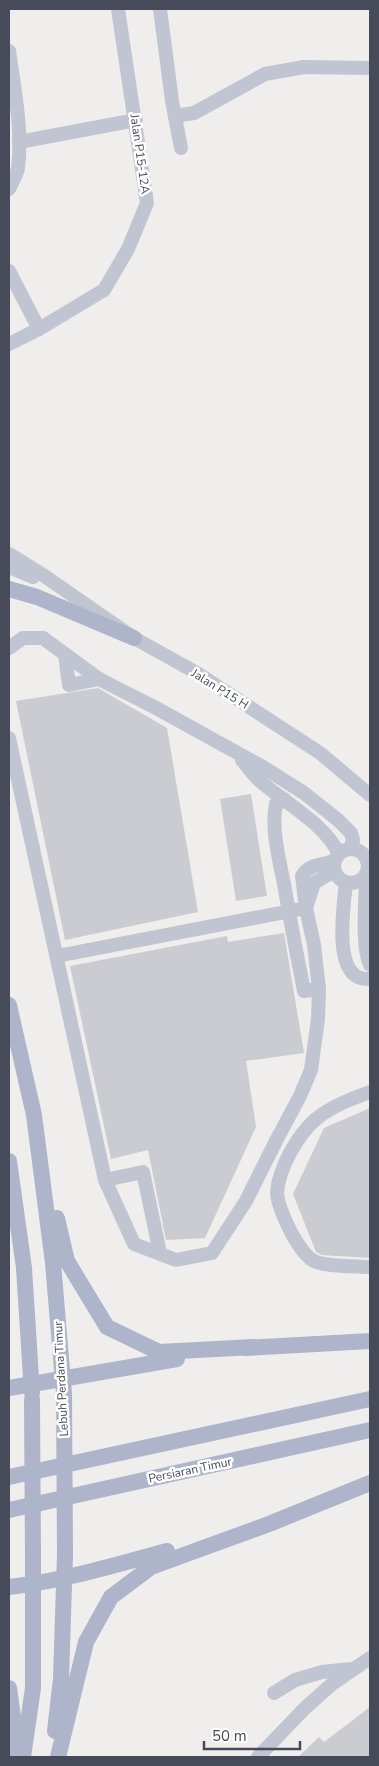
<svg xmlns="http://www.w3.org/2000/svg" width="379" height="1766" viewBox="0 0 379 1766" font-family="'Nunito Sans',sans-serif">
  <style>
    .building { fill: #cbcbd2 }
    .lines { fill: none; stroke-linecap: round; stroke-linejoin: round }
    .minor { stroke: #c1c5d1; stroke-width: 14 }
    .major { stroke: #aeb4ca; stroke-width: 16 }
    .major-bridge { stroke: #aeb4ca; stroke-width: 16 }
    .labels { text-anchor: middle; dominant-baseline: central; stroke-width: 5; stroke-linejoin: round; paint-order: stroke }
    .street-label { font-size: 12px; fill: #474b59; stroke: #fff }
  </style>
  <rect width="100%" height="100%" fill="#efeeed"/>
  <g class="building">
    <polygon points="98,688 167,728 198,912 65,940 16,701"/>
    <polygon points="251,794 267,896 236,901 220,799"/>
    <polygon points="284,933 304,1053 246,1061 256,1127 205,1238 166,1240 148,1150 111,1159 70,966 227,936 228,942"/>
    <polygon points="370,1108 370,1258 322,1255 316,1252 293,1194 324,1128"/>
    <polygon points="370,1707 370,1757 298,1757 319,1737 324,1742"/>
  </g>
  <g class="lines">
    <g class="minor">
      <polyline points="160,9 172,101 181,148"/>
      <path d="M9,51C14,87 23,131 18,168C17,175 12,182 9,189"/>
      <polyline points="175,116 194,113 265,74 304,67 370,68"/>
      <polyline points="19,142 136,120"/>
      <polyline points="9,271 39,329"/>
      <polyline points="9,344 39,329 104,290 128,249 147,203 118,9"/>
      <polyline points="9,554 43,575 134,638 197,673 320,753 370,795"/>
      <polyline points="9,567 33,577"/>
      <polyline points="9,648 23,638 43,638 99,679 156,708 263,767 304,793 338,820 351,833 353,840 350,849"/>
      <polyline points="65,654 69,685 99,679"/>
      <polyline points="9,738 105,1180 134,1244 176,1260 212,1253 246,1201 277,1139 300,1096 311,1070 318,1019 319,989 314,945 306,908 314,883 334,871"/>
      <path d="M242,760C248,767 253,775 260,781C285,803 324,823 339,854"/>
      <path d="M285,800L276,804C271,830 279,858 284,884C290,920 297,955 304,991L319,989"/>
      <circle cx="351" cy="866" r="17"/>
      <path d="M366,874C366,897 361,946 370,965"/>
      <path d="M346,883C344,904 334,966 358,977C362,979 367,979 370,979"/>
      <path d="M57,956L306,908L302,876C309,864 322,865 334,861"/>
      <path d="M370,1092C351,1099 332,1106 316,1119C298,1134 279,1168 277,1192C277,1202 283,1215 287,1224C292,1235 303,1255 314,1261C326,1267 356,1266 370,1267"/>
      <polyline points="105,1180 143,1172 160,1253"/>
      <polyline points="274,1693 295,1680 322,1672 351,1669"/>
      <polyline points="258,1757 305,1708 332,1684 370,1658"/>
    </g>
    <g class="major">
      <polyline points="9,589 37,597 134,638"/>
      <polyline points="9,1005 34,1115 53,1263 64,1394"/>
      <polyline points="9,1161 24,1268 32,1393"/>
      <polyline points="57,1218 67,1261 107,1327 159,1352 254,1347"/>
      <polyline points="245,1348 370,1341"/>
      <polyline points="9,1388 177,1359"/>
      <polyline points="9,1477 370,1399"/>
      <polyline points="9,1510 370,1430"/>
      <path d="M9,1587C63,1581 115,1565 167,1551"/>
      <polyline points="9,1688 14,1724 15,1757"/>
      <polyline points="55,1731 61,1679 65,1554"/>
      <polyline points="23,1757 33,1688 33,1558"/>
      <polyline points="58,1757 86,1642 111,1597 151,1567 269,1524 370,1483"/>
    </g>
    <g class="major-bridge">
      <polyline points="64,1394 65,1554"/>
      <polyline points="32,1400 33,1558"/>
    </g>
  </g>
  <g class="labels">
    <g class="street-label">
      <text transform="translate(140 154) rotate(82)">Jalan P15-12A</text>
      <text transform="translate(220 689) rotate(32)">Jalan P15 H</text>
      <text transform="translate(61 1379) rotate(-93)">Lebuh Perdana Timur</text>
      <text transform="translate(190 1470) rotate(-12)">Persiaran Timur</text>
    </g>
  </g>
  <rect width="379" height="1766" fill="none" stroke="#474b59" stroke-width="20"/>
  <path d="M204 1741v8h96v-8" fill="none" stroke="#474b59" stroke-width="2.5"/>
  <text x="212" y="1741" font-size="15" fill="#474b59" stroke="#ffffff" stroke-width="4" paint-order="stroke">50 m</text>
</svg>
